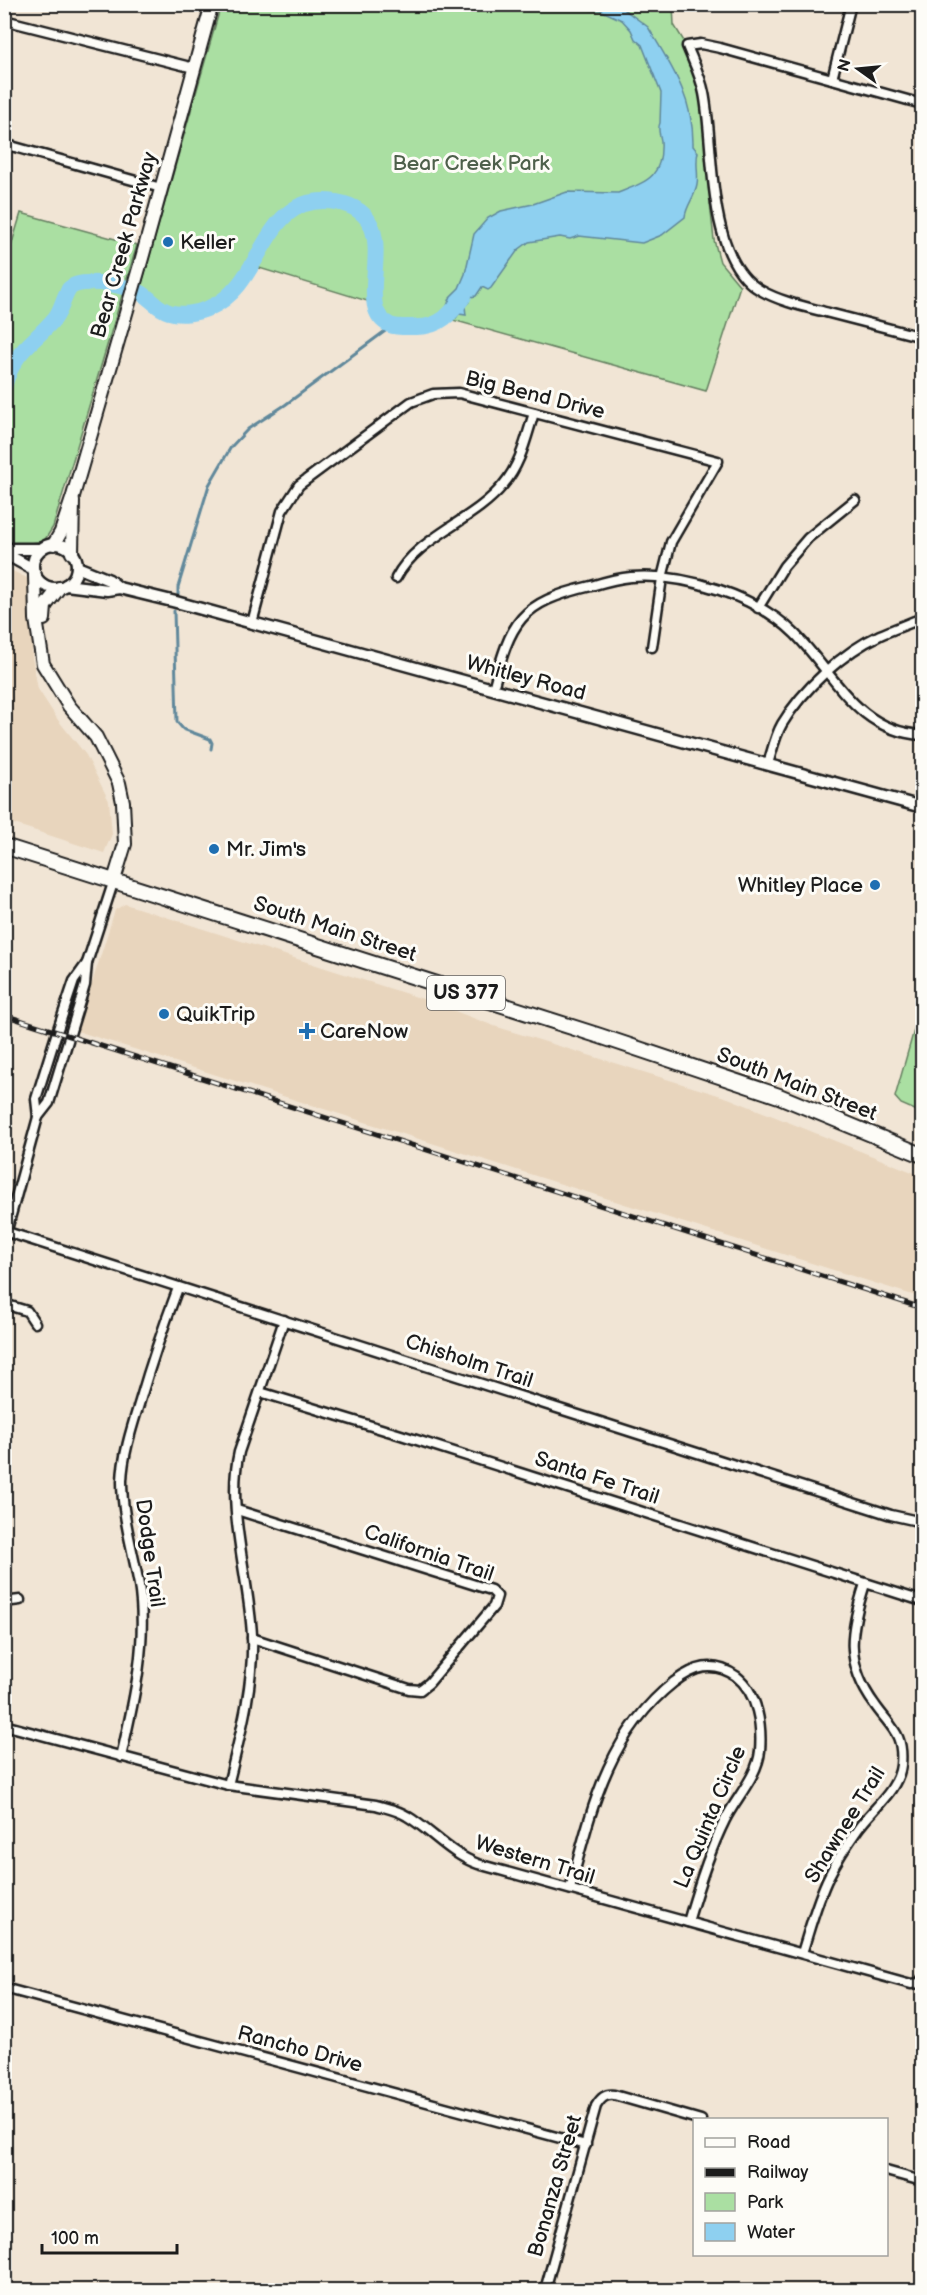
<svg xmlns="http://www.w3.org/2000/svg" width="927" height="2295" viewBox="0 0 927 2295" font-family="'Balsamiq Sans',sans-serif">
  <style>
    .built { fill: #e8d5bd }
    .green { fill: #aadfa2; stroke: #637e5f; stroke-width: 1.5 }
    .water { fill: #8ed0f0; stroke: #60889b; stroke-width: 1.5 }
    .lines { fill: none; stroke-linecap: round; stroke-linejoin: round }
    .stream { stroke: #60889b; stroke-width: 3 }
    .river { stroke: #8ed0f0; stroke-width: 16 }
    .minor-casing { stroke: #1c1c1c; stroke-width: 13 }
    .tertiary-casing { stroke: #1c1c1c; stroke-width: 15 }
    .secondary-casing { stroke: #1c1c1c; stroke-width: 16 }
    .primary-casing { stroke: #1c1c1c; stroke-width: 18 }
    .minor { stroke: #fdfcf7; stroke-width: 8 }
    .tertiary { stroke: #fdfcf7; stroke-width: 10 }
    .secondary { stroke: #fdfcf7; stroke-width: 12 }
    .primary { stroke: #fdfcf7; stroke-width: 14 }
    .rail-casing { stroke: #1c1c1c; stroke-width: 5 }
    .rail { stroke: #fdfcf7; stroke-width: 3; stroke-dasharray: 9; stroke-linecap: butt }
    .poi-dot { fill: #1f6fb2; stroke: #fdfcf7; stroke-width: 2 }
    .labels { text-anchor: middle; dominant-baseline: central; stroke-width: 6; stroke-linejoin: round; paint-order: stroke }
    .shield { fill: #fdfcf7; stroke: #605f5e; stroke-width: 1.5 }
    .shield-label { font-size: 20px; font-weight: bold; fill: #1c1c1c }
    .park-label { font-size: 21px; fill: #4e604b; stroke: #fdfcf7 }
    .poi-label { font-size: 21px; fill: #1c1c1c; stroke: #fdfcf7; text-anchor: start }
    .street-label { font-size: 21px; fill: #1c1c1c; stroke: #fdfcf7 }
  </style>
  <rect width="100%" height="100%" fill="#f1e5d5"/>
  <filter id="ink" filterUnits="userSpaceOnUse"><feTurbulence type="fractalNoise" baseFrequency=".0167" numOctaves="2"/><feDisplacementMap in="SourceGraphic" scale="12" xChannelSelector="R" yChannelSelector="G"/><feConvolveMatrix kernelMatrix="1 2 1 2 8 2 1 2 1" color-interpolation-filters="sRGB"/></filter>
  <g filter="url(#ink)">
    <g class="built">
      <polygon points="4,567 27,578 32,609 32,657 38,689 58,720 86,755 109,801 112,834 104,853 5,821"/>
      <polygon points="125,904 426,1000 494,1026 728,1098 922,1176 922,1298 77,1031 115,910"/>
    </g>
    <g class="green">
      <path d="M221,5H673L674,25L687,46L698,75L715,198L710,203L714,240L720,262L740,286L706,391L446,318C432,327 402,334 387,323C380,318 377,311 374,303L253,266C244,278 234,291 222,301C195,322 161,316 140,290Z"/>
      <polygon points="21,213 137,245 53,527 44,541 24,544 5,544 4,270"/>
      <polygon points="922,1002 922,1113 901,1104 895,1097"/>
    </g>
    <path class="water" d="M585,5H618L648,27C672,67 694,99 693,146L698,152C695,163 699,174 697,185C695,197 686,206 685,217L662,235L642,243L579,236L570,239L560,237L529,242L518,250L491,288L488,290L482,287L476,296L470,297L469,302L465,306L466,315L459,314L456,318L446,308L451,296L459,288L465,274L474,234L488,218L501,211L533,204L567,192L618,193C648,181 663,177 661,141C660,134 657,129 660,123L661,93L642,45L635,39L631,30L622,20L600,10H591Z"/>
    <g class="lines">
      <g class="stream">
        <polyline points="178,595 178,587 209,485 231,447 248,429 285,405 392,326"/>
        <polyline points="174,611 177,722 183,729 210,739 212,743 211,749"/>
      </g>
      <path class="river" d="M4,386C16,348 32,345 55,318C62,309 63,298 69,289C80,276 131,286 143,294C152,300 158,309 169,312C181,316 198,313 209,308C267,284 260,190 336,202C412,215 347,307 390,325C398,328 409,327 417,327C440,327 451,314 464,296"/>
      <defs>
        <g id="minor">
          <polyline points="4,20 194,68"/>
          <polyline points="832,79 851,4"/>
          <path d="M922,104L720,48L701,44L687,46C693,61 701,77 704,93C715,147 705,258 760,290C781,302 806,307 829,313C860,321 891,329 922,337"/>
          <polyline points="4,144 161,188"/>
          <path d="M396,578C417,537 474,521 503,485C521,464 526,438 534,413"/>
          <polyline points="758,608 784,566 808,538 855,500"/>
          <polyline points="252,623 282,511 299,485 411,402 433,394 459,393 718,461 671,542 662,578 652,647"/>
          <path d="M493,689C511,621 519,603 591,586C604,582 617,578 631,577C685,573 757,596 795,634C836,676 857,731 922,735"/>
          <path d="M768,764C772,751 775,736 782,724C802,690 843,652 880,635C894,629 908,624 922,618"/>
          <polyline points="38,1117 36,1099 57,1032 74,981 87,963"/>
          <polyline points="4,1231 891,1515 922,1522"/>
          <polyline points="5,1237 38,1117 49,1103 85,985 87,963 114,880"/>
          <polyline points="4,1304 27,1311 35,1323"/>
          <polyline points="260,1392 401,1435 922,1601"/>
          <polyline points="237,1510 491,1590 497,1596 494,1606 429,1683 420,1690 409,1689 252,1638"/>
          <polyline points="4,1602 20,1600"/>
          <path d="M4,1725L228,1785L376,1805C386,1808 398,1810 407,1816C432,1831 450,1854 478,1864L911,1984L920,1983L922,1979"/>
          <path d="M121,1757C134,1701 148,1642 139,1585C133,1550 122,1517 122,1481C123,1454 132,1427 140,1401C151,1363 164,1325 178,1288"/>
          <path d="M228,1785C240,1736 254,1686 252,1635C249,1577 226,1508 239,1452L284,1320"/>
          <path d="M570,1889C591,1811 607,1735 674,1682C694,1667 713,1660 736,1676C758,1693 762,1726 760,1751C758,1775 736,1798 725,1820C709,1852 698,1887 688,1922"/>
          <path d="M802,1953C810,1928 817,1900 829,1876C837,1860 848,1843 858,1829C872,1809 898,1791 901,1765C904,1733 891,1728 875,1705C844,1663 850,1630 865,1584"/>
          <polyline points="4,1988 586,2145"/>
          <polyline points="886,2171 922,2181"/>
          <path d="M545,2290L596,2106C601,2098 605,2094 614,2095L701,2120"/>
        </g>
        <g id="tertiary">
          <circle cx="55" cy="566" r="22"/>
          <polyline points="4,549 41,549"/>
          <polyline points="4,553 33,569"/>
          <polyline points="77,567 109,580 119,588"/>
          <polyline points="66,585 107,590 119,588 176,602 922,807"/>
        </g>
        <g id="secondary">
          <polyline points="54,544 61,532 73,496 142,258 212,4"/>
          <polyline points="72,553 73,501"/>
          <polyline points="35,575 36,619 43,664 69,706 96,737 119,783 123,802 125,844 114,880"/>
          <polyline points="44,619 45,606 59,588"/>
        </g>
        <polyline id="primary" points="4,846 600,1036 779,1096 922,1155"/>
      </defs>
      <use href="#minor" class="minor-casing"/>
      <use href="#tertiary" class="tertiary-casing"/>
      <use href="#secondary" class="secondary-casing"/>
      <use href="#primary" class="primary-casing"/>
      <use href="#minor" class="minor"/>
      <use href="#tertiary" class="tertiary"/>
      <use href="#secondary" class="secondary"/>
      <use href="#primary" class="primary"/>
      <defs>
        <polyline id="rail" points="4,1015 922,1308"/>
      </defs>
      <use href="#rail" class="rail-casing"/>
      <use href="#rail" class="rail"/>
    </g>
  </g>
  <g class="poi-dot">
    <circle cx="168" cy="242" r="6"/>
    <circle cx="214" cy="849" r="6"/>
    <circle cx="875" cy="885" r="6"/>
    <circle cx="164" cy="1014" r="6"/>
    <path d="M304 1022h6v6h6v6h-6v6h-6v-6h-6v-6h6z"/>
  </g>
  <g class="labels">
    <rect class="shield" x="427" y="976" width="78" height="34" rx="4.5"/>
    <g class="shield-label">
      <text x="466" y="993">US 377</text>
    </g>
    <g class="park-label">
      <text x="471" y="163">Bear Creek Park</text>
    </g>
    <g class="poi-label">
      <text x="180" y="242">Keller</text>
      <text x="226" y="849">Mr. Jim's</text>
      <text x="863" y="885" text-anchor="end">Whitley Place</text>
      <text x="176" y="1014">QuikTrip</text>
      <text x="320" y="1031">CareNow</text>
    </g>
    <g class="street-label">
      <text transform="translate(124 245) rotate(-74)">Bear Creek Parkway</text>
      <text transform="translate(535 395) rotate(14)">Big Bend Drive</text>
      <text transform="translate(526 678) rotate(15)">Whitley Road</text>
      <text transform="translate(335 929) rotate(18)">South Main Street</text>
      <text transform="translate(797 1084) rotate(21)">South Main Street</text>
      <text transform="translate(469 1361) rotate(18)">Chisholm Trail</text>
      <text transform="translate(597 1478) rotate(18)">Santa Fe Trail</text>
      <text transform="translate(150 1553) rotate(82)">Dodge Trail</text>
      <text transform="translate(429 1553) rotate(19)">California Trail</text>
      <text transform="translate(710 1817) rotate(-67)">La Quinta Circle</text>
      <text transform="translate(845 1825) rotate(-58)">Shawnee Trail</text>
      <text transform="translate(535 1860) rotate(17)">Western Trail</text>
      <text transform="translate(300 2049) rotate(15)">Rancho Drive</text>
      <text transform="translate(555 2186) rotate(-74)">Bonanza Street</text>
    </g>
  </g>
  <rect width="927" height="2295" fill="none" stroke="#fdfcf7" stroke-width="24"/>
  <rect x="12" y="12" width="903" height="2271" fill="none" stroke="#1c1c1c" stroke-width="2" filter="url(#ink)"/>
  <rect x="693" y="2118" width="195" height="138" fill="#fdfcf7" stroke="#a3a29f" stroke-width="1.5"/>
  <rect x="705" y="2138" width="30" height="9" fill="#fdfcf7" stroke="#a3a29f" stroke-width="1.5"/>
  <text x="747" y="2148" font-size="18" fill="#1c1c1c">Road</text>
  <rect x="705" y="2168" width="30" height="9" fill="#1c1c1c" stroke="#a3a29f" stroke-width="1.5"/>
  <text x="747" y="2178" font-size="18" fill="#1c1c1c">Railway</text>
  <rect x="705" y="2193" width="30" height="18" fill="#aadfa2" stroke="#a3a29f" stroke-width="1.5"/>
  <text x="747" y="2208" font-size="18" fill="#1c1c1c">Park</text>
  <rect x="705" y="2223" width="30" height="18" fill="#8ed0f0" stroke="#a3a29f" stroke-width="1.5"/>
  <text x="747" y="2238" font-size="18" fill="#1c1c1c">Water</text>
  <g transform="translate(858 69) rotate(285)" stroke="#fdfcf7" stroke-width="4.5" paint-order="stroke">
  <path d="M0-4.5L10 22L0 15L-10 22Z" fill="#1c1c1c"/>
  <text y="-9" font-size="16" font-weight="bold" text-anchor="middle" fill="#1c1c1c">N</text>
  </g>
  <path d="M42 2244v9h135v-9" fill="none" stroke="#1c1c1c" stroke-width="3"/>
  <text x="51" y="2244" font-size="18" fill="#1c1c1c" stroke="#fdfcf7" stroke-width="4.5" paint-order="stroke">100 m</text>
</svg>
